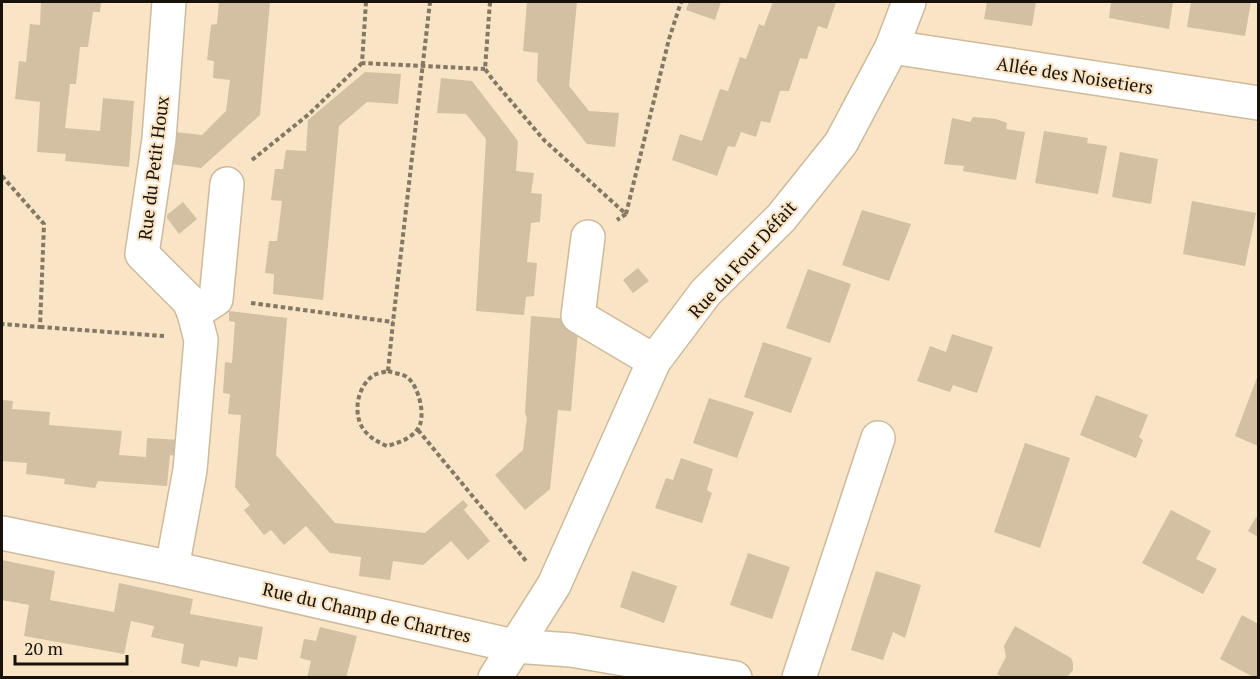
<svg xmlns="http://www.w3.org/2000/svg" width="1260" height="679" viewBox="0 0 1260 679" font-family="'PT Serif',serif">
  <style>
    .building { fill: #d3bfa1 }
    .lines { fill: none; stroke-linecap: round; stroke-linejoin: round }
    .minor-casing { stroke: #ceba9c; stroke-width: 36 }
    .path { stroke: #847763; stroke-width: 4; stroke-dasharray: 4.5 3; stroke-linecap: butt }
    .minor { stroke: #fff; stroke-width: 33 }
    .labels { text-anchor: middle; dominant-baseline: central; stroke-width: 4.5; stroke-linejoin: round; paint-order: stroke }
    .street-label { font-size: 18px; fill: #191208; stroke: #f9e4c5 }
  </style>
  <rect width="100%" height="100%" fill="#f9e4c5"/>
  <g class="building">
    <polygon points="41,2 101,2 100,12 93,12 88,47 80,47 76,84 70,84 65,128 100,131 103,98 134,101 129,167 65,161 66,154 37,152 40,102 15,99 19,61 26,62 30,24 40,25"/>
    <polygon points="219,2 270,2 260,115 201,168 172,164 175,132 202,135 226,111 230,80 213,78 214,61 207,60 211,25 217,24"/>
    <polygon points="527,2 577,2 569,86 589,111 619,113 615,147 587,144 537,81 538,53 523,51"/>
    <polygon points="689,2 721,2 715,20 686,10"/>
    <polygon points="773,2 836,2 827,29 818,26 807,59 800,58 789,91 780,91 770,123 761,121 756,137 741,132 735,147 728,146 717,176 672,160 680,134 702,141 720,89 728,91 740,57 746,59 759,24 764,26"/>
    <polygon points="987,2 1036,2 1032,26 984,19"/>
    <polygon points="1111,2 1173,2 1169,29 1109,18"/>
    <polygon points="1191,2 1251,2 1245,36 1187,27"/>
    <polygon points="365,72 401,74 398,104 367,102 339,126 323,300 273,294 274,274 265,273 269,241 277,241 282,201 271,200 275,169 283,169 286,150 306,151 308,120"/>
    <polygon points="441,78 472,81 518,141 516,171 534,173 531,193 542,194 540,222 531,223 527,262 537,263 534,296 526,297 524,315 476,311 486,139 466,114 437,113"/>
    <polygon points="973,117 996,119 1007,123 1006,129 1025,132 1016,180 963,171 964,166 944,164 952,118 970,122"/>
    <polygon points="1044,131 1088,138 1087,143 1107,146 1098,194 1035,183"/>
    <polygon points="1120,152 1158,159 1151,204 1112,197"/>
    <polygon points="1192,201 1256,213 1245,266 1183,254"/>
    <polygon points="183,202 197,219 179,234 167,218 167,215"/>
    <polygon points="862,210 911,224 889,281 842,265"/>
    <polygon points="638,268 649,281 633,293 623,280"/>
    <polygon points="808,269 851,284 830,343 786,328"/>
    <polygon points="229,311 287,318 276,455 335,523 425,533 463,500 468,505 464,510 490,541 468,560 451,541 423,565 393,561 390,580 359,576 361,557 330,553 306,526 284,545 271,530 264,535 244,510 250,505 235,487 241,415 228,414 230,394 223,393 225,362 232,363 235,322 229,321"/>
    <polygon points="531,316 579,320 571,411 558,410 550,489 525,510 495,475 523,450 526,425 527,418 525,413"/>
    <polygon points="952,334 993,347 977,393 953,385 950,392 917,381 930,346 946,352"/>
    <polygon points="763,342 812,358 791,413 744,397"/>
    <polygon points="1258,375 1258,446 1235,436"/>
    <polygon points="1096,395 1148,415 1139,437 1143,440 1136,458 1080,435"/>
    <polygon points="709,398 754,412 737,458 693,443"/>
    <polygon points="2,400 13,401 12,409 50,412 49,425 122,431 119,455 146,457 147,438 180,440 179,456 170,455 167,486 98,481 95,488 64,484 65,479 26,474 27,463 2,461"/>
    <polygon points="1025,443 1070,458 1040,548 994,532"/>
    <polygon points="681,458 713,469 707,490 712,493 702,523 655,508 666,478 673,480"/>
    <polygon points="1171,510 1211,531 1196,559 1217,569 1203,594 1142,563"/>
    <polygon points="1256,517 1258,518 1258,537 1248,531"/>
    <polygon points="748,553 790,567 772,619 730,605"/>
    <polygon points="2,560 55,571 50,600 114,612 119,583 193,599 190,614 263,627 257,660 239,657 237,667 201,660 199,667 181,663 184,644 151,637 154,626 131,621 124,654 24,636 29,605 2,600"/>
    <polygon points="632,571 677,586 664,623 620,607"/>
    <polygon points="876,571 921,585 905,638 893,632 883,660 851,650"/>
    <polygon points="1242,615 1258,624 1258,678 1255,678 1220,659"/>
    <polygon points="1015,626 1071,658 1073,663 1073,670 1069,675 1063,678 1055,676 1054,678 1003,678 997,674 1006,657 1004,646"/>
    <polygon points="320,627 357,636 346,678 307,678 311,661 300,658 304,639 316,641"/>
  </g>
  <g class="lines">
    <defs>
      <g id="minor">
        <polyline points="169,2 159,139 142,254 189,301 194,313 201,340 190,470 172,568"/>
        <polyline points="892,47 1258,103"/>
        <polyline points="588,237 578,316 654,361"/>
        <polyline points="194,313 216,299 227,184"/>
        <polyline points="2,533 172,568 514,646 571,650 735,678"/>
        <polyline points="495,678 554,585 654,361 706,292 781,218 841,143 892,47 909,2"/>
        <polyline points="799,678 878,438"/>
      </g>
    </defs>
    <use href="#minor" class="minor-casing"/>
    <g class="path">
      <polyline points="366,2 362,63 485,69"/>
      <polyline points="490,2 485,69 493,80 544,140 626,214 617,220"/>
      <polyline points="252,160 309,114 362,63"/>
      <polyline points="2,176 44,224 40,327 2,324"/>
      <polyline points="626,214 669,39 681,2"/>
      <polyline points="251,303 393,322"/>
      <polyline points="40,327 164,336"/>
      <polyline points="388,371 393,322 430,2"/>
      <path d="M388,371C394,373 402,374 407,377C419,386 427,418 417,430C410,439 398,443 387,446C378,442 370,438 364,430C352,414 357,386 374,375C378,373 384,372 388,371Z"/>
      <polyline points="418,430 526,561"/>
    </g>
    <use href="#minor" class="minor"/>
  </g>
  <g class="labels">
    <g class="street-label">
      <text transform="translate(1075 75) rotate(9)">Allée des Noisetiers</text>
      <text transform="translate(153 168) rotate(-83)">Rue du Petit Houx</text>
      <text transform="translate(742 259) rotate(-48)">Rue du Four Défait</text>
      <text transform="translate(367 612) rotate(13)">Rue du Champ de Chartres</text>
    </g>
  </g>
  <rect width="1260" height="679" fill="none" stroke="#191208" stroke-width="6"/>
  <path d="M15 655v9h112v-9" fill="none" stroke="#191208" stroke-width="3"/>
  <text x="24" y="655" font-size="18" fill="#191208" stroke="#f9e4c5" stroke-width="4.5" paint-order="stroke">20 m</text>
</svg>
